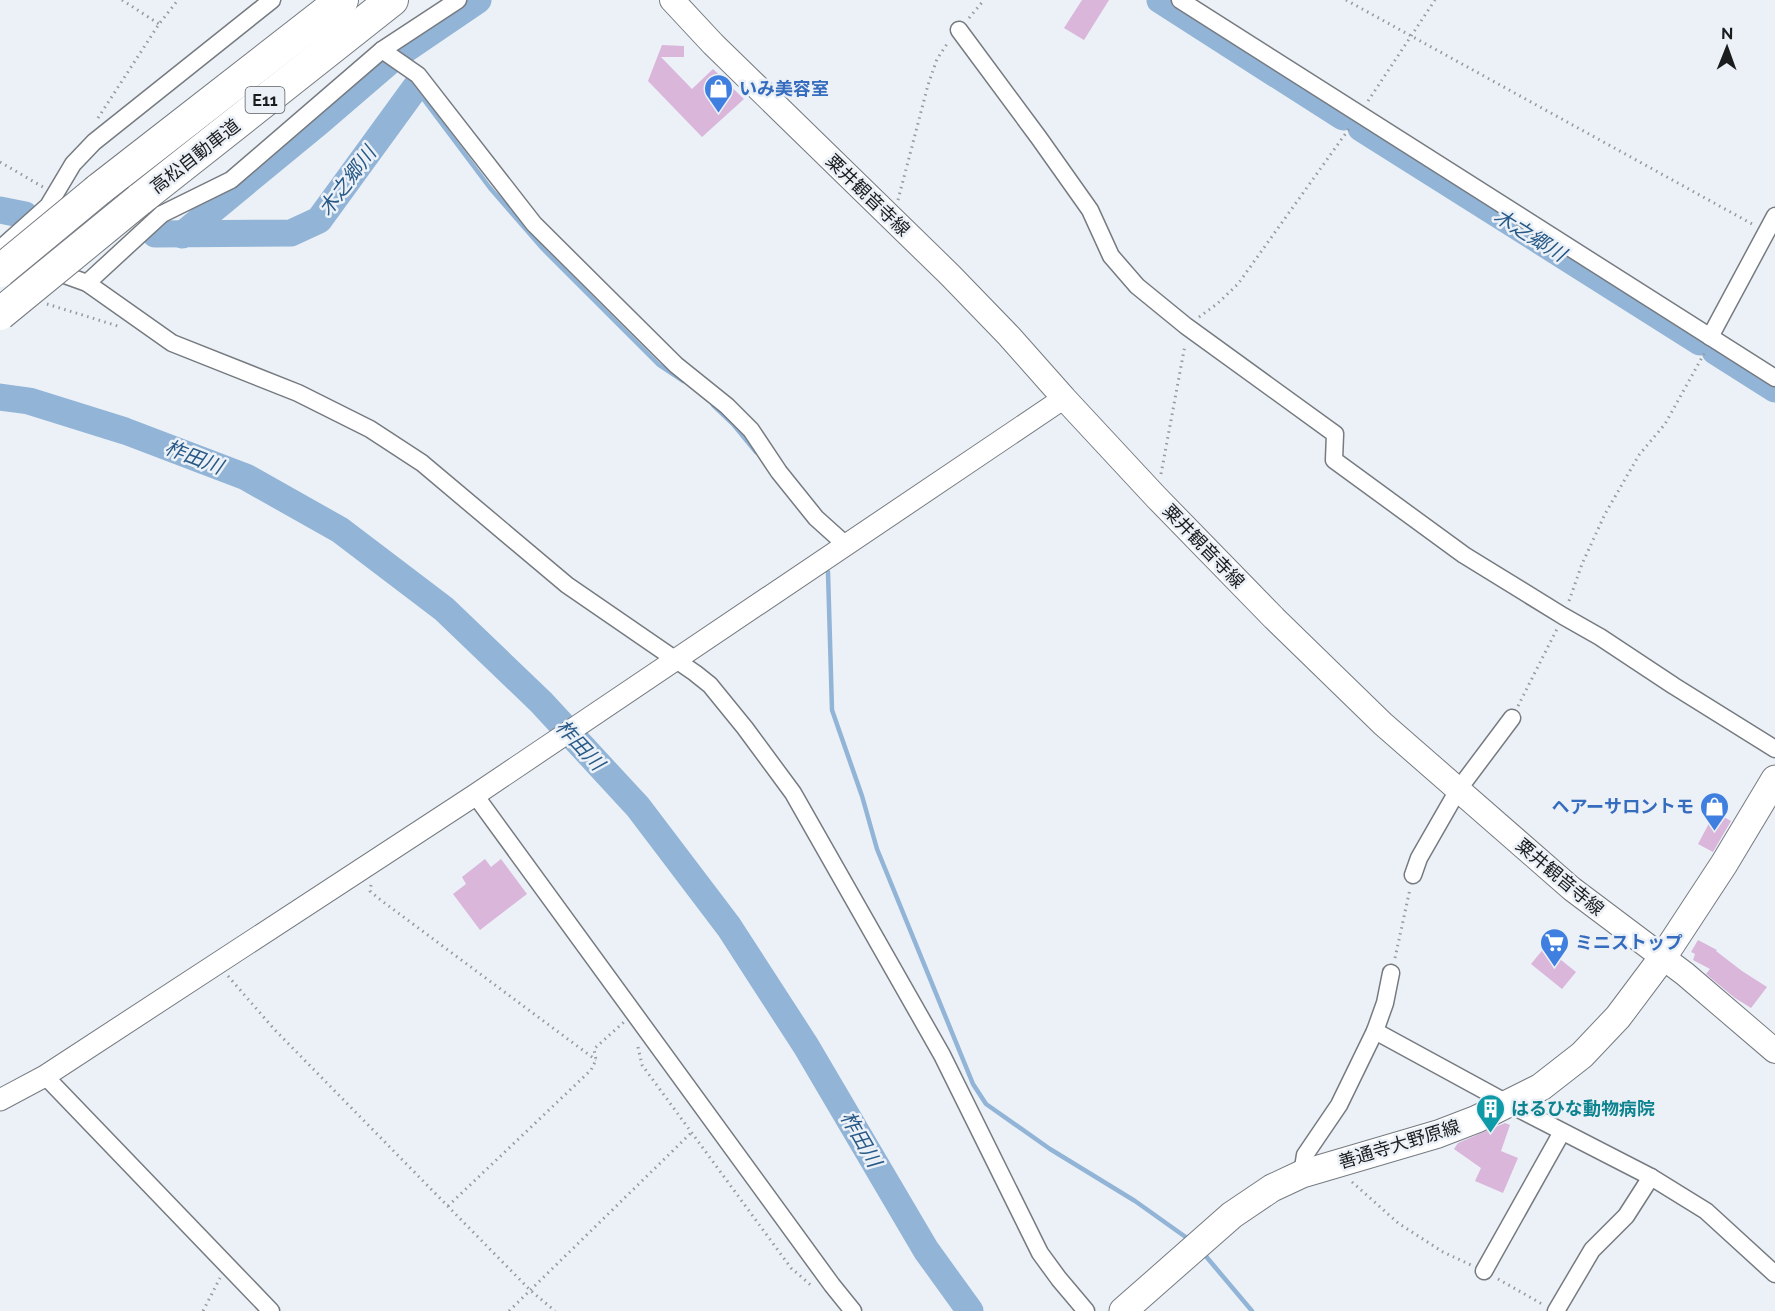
<svg xmlns="http://www.w3.org/2000/svg" width="1775" height="1311" viewBox="0 0 1775 1311" font-family="Raleway,'Noto Sans JP',sans-serif">
  <style>
    .lines { fill: none; stroke-linecap: round; stroke-linejoin: round }
    .stream { stroke: #92b4d7; stroke-width: 4.5 }
    .river { stroke: #92b4d7; stroke-width: 27 }
    .building { fill: #d9b6da }
    .minor-casing { stroke: #767b81; stroke-width: 19 }
    .tertiary-casing { stroke: #767b81; stroke-width: 23 }
    .secondary-casing { stroke: #767b81; stroke-width: 26 }
    .primary-casing { stroke: #767b81; stroke-width: 29 }
    .motorway-casing { stroke: #767b81; stroke-width: 34 }
    .path { stroke: #959a9e; stroke-width: 3; stroke-dasharray: 1.5 4.5; stroke-linecap: butt }
    .minor { stroke: #fff; stroke-width: 16 }
    .tertiary { stroke: #fff; stroke-width: 21 }
    .secondary { stroke: #fff; stroke-width: 24 }
    .primary { stroke: #fff; stroke-width: 27 }
    .motorway { stroke: #fff; stroke-width: 32 }
    .motorway-bridge-casing { stroke: #767b81; stroke-width: 34; stroke-linecap: butt }
    .motorway-bridge { stroke: #fff; stroke-width: 32 }
    .labels { text-anchor: middle; dominant-baseline: central; stroke-width: 5; stroke-linejoin: round; paint-order: stroke }
    .shield { fill: #ebf1f7; stroke: #595c5f; stroke-width: 1.5 }
    .shield-label { font-size: 16px; font-weight: bold; fill: #1a1c1e }
    .shop-label { font-size: 18px; font-weight: bold; fill: #366cbe; stroke: #ebf1f7; text-anchor: start }
    .street-label { font-size: 18px; fill: #1a1c1e; stroke: #ebf1f7 }
    .culture-label { font-size: 18px; font-weight: bold; fill: #0d838f; stroke: #ebf1f7; text-anchor: start }
    .water-label { font-size: 20px; font-style: italic; fill: #285987; stroke: #ebf1f7 }
  </style>
  <rect width="100%" height="100%" fill="#ebf1f7"/>
  <g class="lines">
    <g class="stream">
      <polyline points="415,88 490,188 543,249 659,365 683,381"/>
      <polyline points="713,405 733,424 756,452"/>
      <polyline points="828,572 832,710 862,796 877,849 973,1084 986,1104 1050,1149 1135,1201 1187,1238"/>
      <polyline points="1204,1254 1252,1311"/>
    </g>
    <g class="river">
      <polyline points="1160,0 1343,117"/>
      <polyline points="400,53 478,0"/>
      <polyline points="1361,128 1700,342"/>
      <polyline points="0,210 25,215"/>
      <polyline points="155,234 291,233 319,220 415,88"/>
      <polyline points="182,235 319,122 390,61"/>
      <polyline points="1715,351 1775,389"/>
      <polyline points="0,397 29,401 125,431 246,477 340,530 444,609 541,702 638,807 729,927 806,1046 926,1250 970,1311"/>
    </g>
  </g>
  <g class="building">
    <polygon points="1082,0 1109,0 1084,40 1064,28"/>
    <polygon points="662,45 684,46 684,57 661,57 692,89 713,69 744,99 702,137 648,81"/>
    <polygon points="1715,812 1731,821 1713,852 1698,844"/>
    <polygon points="485,859 491,867 501,859 527,894 480,930 453,894 466,884 462,877"/>
    <polygon points="1698,940 1717,950 1716,951 1742,971 1767,987 1751,1008 1735,998 1706,974 1710,969 1693,960 1695,954 1691,952"/>
    <polygon points="1545,947 1576,972 1562,989 1531,964"/>
    <polygon points="1505,1123 1510,1125 1501,1151 1518,1158 1503,1193 1475,1181 1481,1168 1454,1149 1458,1143"/>
  </g>
  <g class="lines">
    <defs>
      <g id="minor">
        <polyline points="1180,0 1775,378"/>
        <polyline points="959,30 1039,138 1090,210 1111,256 1137,286 1186,326 1335,434 1334,460 1464,555 1563,616 1600,637 1674,686 1775,749"/>
        <polyline points="382,50 418,75 534,224 676,365 727,406 751,430 779,472 816,518 846,545"/>
        <polyline points="0,249 48,206 73,164 94,142 272,0"/>
        <polyline points="12,256 87,283 172,343 298,393 370,429 422,463 567,585 695,673 710,685 745,728 793,793 942,1055 1040,1253 1059,1279 1086,1311"/>
        <polyline points="87,283 162,214 231,180 382,50 458,0"/>
        <polyline points="1710,337 1775,216"/>
        <polyline points="475,795 832,1285 853,1311"/>
        <polyline points="1413,875 1419,858 1458,790 1512,718"/>
        <polyline points="1375,1031 1509,1104 1651,1177 1706,1211 1775,1274"/>
        <polyline points="45,1076 271,1311"/>
        <polyline points="1302,1174 1305,1155 1339,1105 1375,1031 1385,1003 1391,973"/>
        <polyline points="1484,1271 1562,1132"/>
        <polyline points="1556,1311 1592,1250 1626,1216 1651,1177"/>
      </g>
      <polyline id="tertiary" points="0,1100 45,1076 475,795 1064,398"/>
      <polyline id="secondary" points="672,0 713,44 950,275 1009,336 1064,398 1156,497 1274,618 1383,724 1572,889 1685,974 1775,1051"/>
      <polyline id="primary" points="1123,1311 1232,1215 1272,1188 1302,1174 1438,1134 1477,1119 1541,1087 1582,1055 1618,1017 1663,957 1724,864 1775,779"/>
      <g id="motorway">
        <polyline points="98,190 342,0"/>
        <polyline points="139,200 392,0"/>
      </g>
    </defs>
    <use href="#minor" class="minor-casing"/>
    <use href="#tertiary" class="tertiary-casing"/>
    <use href="#secondary" class="secondary-casing"/>
    <use href="#primary" class="primary-casing"/>
    <use href="#motorway" class="motorway-casing"/>
    <g class="path">
      <polyline points="122,0 159,24"/>
      <polyline points="1346,0 1754,225"/>
      <polyline points="969,18 984,0"/>
      <polyline points="1368,101 1435,0"/>
      <polyline points="98,118 159,24 178,0"/>
      <polyline points="0,162 43,187"/>
      <polyline points="898,200 928,85 937,59 949,41"/>
      <polyline points="47,304 121,327"/>
      <polyline points="1199,317 1217,304 1238,284 1351,126"/>
      <polyline points="1161,474 1185,345"/>
      <polyline points="1569,601 1582,564 1605,514 1639,455 1665,424 1705,352"/>
      <polyline points="1518,706 1557,629"/>
      <polyline points="371,885 370,891 378,898 596,1060"/>
      <polyline points="1395,958 1410,889"/>
      <polyline points="228,976 274,1029 530,1290 555,1311"/>
      <polyline points="638,1047 642,1065 791,1268 813,1287"/>
      <polyline points="1352,1182 1398,1223 1443,1252 1471,1265"/>
      <polyline points="448,1206 591,1070 596,1060 594,1049 624,1022"/>
      <polyline points="1498,1279 1542,1304"/>
      <polyline points="203,1311 220,1278"/>
      <polyline points="509,1311 692,1132"/>
    </g>
    <use href="#minor" class="minor"/>
    <use href="#tertiary" class="tertiary"/>
    <use href="#secondary" class="secondary"/>
    <use href="#primary" class="primary"/>
    <use href="#motorway" class="motorway"/>
    <defs>
      <g id="motorway-bridge">
        <polyline points="0,271 98,190"/>
        <polyline points="0,314 139,200"/>
      </g>
    </defs>
    <use href="#motorway-bridge" class="motorway-bridge-casing"/>
    <use href="#motorway-bridge" class="motorway-bridge"/>
  </g>
  <defs>
    <symbol id="shop-pin" viewBox="-11 -11 22 30"><path d="M0 17L-7.5 6A9.5 9.5 0 1 1 7.5 6Z" fill="#3f7fe0" stroke="#ebf1f7"/><path d="M-5-2.5h2.3a2.7 3.5 0 0 1 5.4 0H5L5.5 6h-11ZM-1.5-2.5h3a1.5 2.3 0 0 0-3 0Z" fill="#fff"/></symbol>
    <symbol id="supermarket-pin" viewBox="-11 -11 22 30"><path d="M0 17L-7.5 6A9.5 9.5 0 1 1 7.5 6Z" fill="#3f7fe0" stroke="#ebf1f7"/><path d="M-6-5.5h2.5l.6 2H6L4.5 2H-2.5L-4.4-4H-6ZM-1.5 3.2a1.3 1.3 0 1 0 .1 0ZM3 3.2a1.3 1.3 0 1 0 .1 0Z" fill="#fff"/></symbol>
    <symbol id="building-pin" viewBox="-11 -11 22 30"><path d="M0 17L-7.5 6A9.5 9.5 0 1 1 7.5 6Z" fill="#0f9aa8" stroke="#ebf1f7"/><path d="M-4-6H4V6H1V3H-1V6H-4ZM-2.5-4.3h1.7v1.8h-1.7ZM.8-4.3h1.7v1.8H.8ZM-2.5-1h1.7V.8h-1.7ZM.8-1h1.7V.8H.8Z" fill="#fff"/></symbol>
  </defs>
  <g fill-rule="evenodd">
    <use href="#shop-pin" x="702" y="72" width="33" height="45"/>
    <use href="#shop-pin" x="1698" y="790" width="33" height="45"/>
    <use href="#supermarket-pin" x="1538" y="926" width="33" height="45"/>
    <use href="#building-pin" x="1474" y="1092" width="33" height="45"/>
  </g>
  <g class="labels">
    <rect class="shield" x="245.5" y="87" width="39" height="26" rx="4.5"/>
    <g class="shield-label">
      <text x="265" y="100">E11</text>
    </g>
    <g class="shop-label">
      <text x="739" y="88">いみ美容室</text>
      <text x="1694" y="806" text-anchor="end">ヘアーサロントモ</text>
      <text x="1575" y="942">ミニストップ</text>
    </g>
    <g class="street-label">
      <text transform="translate(195 156) rotate(-38)">高松自動車道</text>
      <text transform="translate(868 195) rotate(44)">粟井観音寺線</text>
      <text transform="translate(1204 546) rotate(46)">粟井観音寺線</text>
      <text transform="translate(1560 877) rotate(40)">粟井観音寺線</text>
      <text transform="translate(1399 1144) rotate(-17)">善通寺大野原線</text>
    </g>
    <g class="culture-label">
      <text x="1511" y="1108">はるひな動物病院</text>
    </g>
    <g class="water-label">
      <text transform="translate(347 181) rotate(-53)">木之郷川</text>
      <text transform="translate(1530 235) rotate(32)">木之郷川</text>
      <text transform="translate(194 457) rotate(21)">柞田川</text>
      <text transform="translate(580 745) rotate(47)">柞田川</text>
      <text transform="translate(861 1139) rotate(60)">柞田川</text>
    </g>
  </g>
  <g transform="translate(1727 48) rotate(1)" stroke="#ebf1f7" stroke-width="4.5" paint-order="stroke">
  <path d="M0-4.5L10 22L0 15L-10 22Z" fill="#1a1c1e"/>
  <text y="-9" font-size="16" font-weight="bold" text-anchor="middle" fill="#1a1c1e">N</text>
  </g>
</svg>
